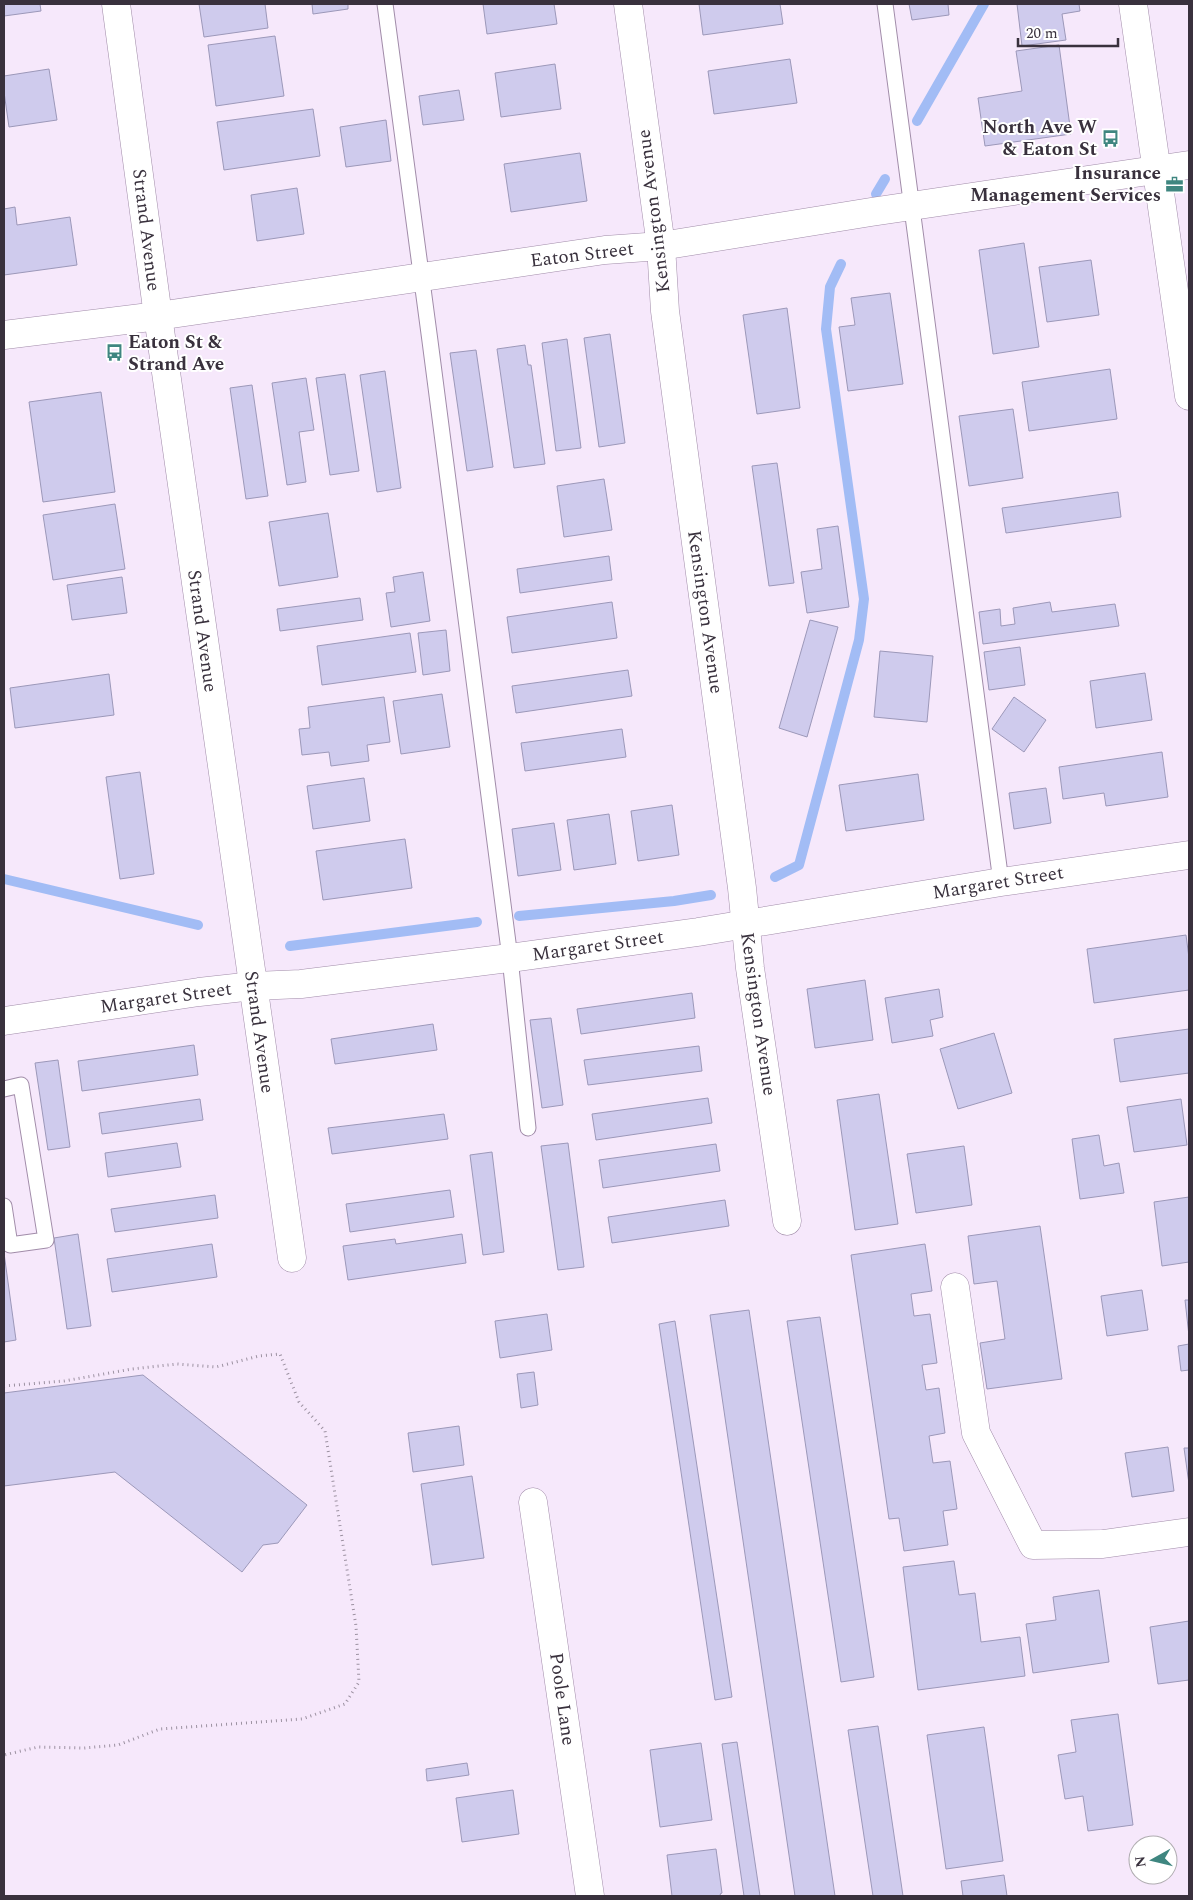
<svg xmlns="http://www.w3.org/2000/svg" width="1193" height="1900" viewBox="0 0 1193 1900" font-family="Spectral,serif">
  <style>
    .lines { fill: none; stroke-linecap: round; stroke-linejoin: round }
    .stream { stroke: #a2bcf5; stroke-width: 10 }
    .building { fill: #cfcbed; stroke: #9c98b9 }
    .lane-casing { stroke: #a18ca9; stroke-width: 17 }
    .street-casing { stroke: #a18ca9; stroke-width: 29 }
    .path { stroke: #9c91a1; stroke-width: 3; stroke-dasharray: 1 4; stroke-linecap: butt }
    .lane { stroke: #fff; stroke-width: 15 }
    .street { stroke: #fff; stroke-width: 28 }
    .labels { text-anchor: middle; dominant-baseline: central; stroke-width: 4; stroke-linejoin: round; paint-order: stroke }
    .poi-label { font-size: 19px; font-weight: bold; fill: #39313d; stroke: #fff; text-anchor: end }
    .street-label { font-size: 19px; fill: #39313d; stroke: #fff }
  </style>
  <rect width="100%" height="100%" fill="#f6e8fb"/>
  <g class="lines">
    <g class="stream">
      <polyline points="917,121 984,4"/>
      <polyline points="876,194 885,179"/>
      <polyline points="775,877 799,865 859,640 864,599 826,329 830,287 841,264"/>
      <polyline points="4,879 198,925"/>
      <polyline points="519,916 674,901 711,895"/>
      <polyline points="290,946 477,922"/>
    </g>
  </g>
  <g class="building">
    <polygon points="4,4 40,4 41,11 4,16"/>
    <polygon points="199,4 265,4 268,28 204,37"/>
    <polygon points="312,4 348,4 348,9 313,14"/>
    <polygon points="483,4 554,4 557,24 487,34"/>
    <polygon points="699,4 780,4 783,24 703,35"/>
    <polygon points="909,4 948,4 949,15 912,20"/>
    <polygon points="1017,4 1079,4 1080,11 1062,14 1066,40 1022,46"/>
    <polygon points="275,36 284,96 216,106 208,45"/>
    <polygon points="1059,45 1071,134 985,146 978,98 1022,91 1016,51"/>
    <polygon points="790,59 797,103 714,114 708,71"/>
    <polygon points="555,64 561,109 501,117 495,73"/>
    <polygon points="49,69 57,120 9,127 4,92 4,76"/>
    <polygon points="459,90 464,120 423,125 419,96"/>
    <polygon points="313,109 320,156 224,170 217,122"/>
    <polygon points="386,120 391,161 346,167 340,127"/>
    <polygon points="580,153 587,201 511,212 504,164"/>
    <polygon points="297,188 304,234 257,241 251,195"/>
    <polygon points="15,207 17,225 70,217 77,265 4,275 4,209"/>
    <polygon points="1024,243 1039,347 993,354 979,250"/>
    <polygon points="1091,260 1099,315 1047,322 1039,267"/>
    <polygon points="890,293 903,384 848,391 839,327 855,325 851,298"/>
    <polygon points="787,308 800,408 757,414 743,315"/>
    <polygon points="610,334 625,443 599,447 584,338"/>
    <polygon points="567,339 581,448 556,451 542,343"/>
    <polygon points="525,345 528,365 531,365 545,464 514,468 497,349"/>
    <polygon points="476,350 493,467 467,471 450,353"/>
    <polygon points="1110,369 1117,419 1029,431 1022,382"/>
    <polygon points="385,371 401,488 377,492 360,375"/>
    <polygon points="345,374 359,471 330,475 316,378"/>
    <polygon points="306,378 314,430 299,432 306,482 287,485 272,383"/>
    <polygon points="252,385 268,496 246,499 230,388"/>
    <polygon points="101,392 115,492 43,502 29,402"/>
    <polygon points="1013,409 1023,478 969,486 959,416"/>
    <polygon points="777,463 794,583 769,586 752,466"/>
    <polygon points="604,479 612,530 564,537 557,486"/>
    <polygon points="1118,492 1121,517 1006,533 1002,508"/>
    <polygon points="115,504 125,569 53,580 43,515"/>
    <polygon points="328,513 338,577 279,586 269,522"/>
    <polygon points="838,526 849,607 807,613 801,572 822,569 817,529"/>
    <polygon points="609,556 612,580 520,593 517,569"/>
    <polygon points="423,572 430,621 391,627 386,593 395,592 393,577"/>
    <polygon points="122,577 127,613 72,620 67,585"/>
    <polygon points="360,598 363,620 280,631 277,609"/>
    <polygon points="612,602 617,638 512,653 507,617"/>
    <polygon points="1050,602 1052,612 1115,604 1119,626 983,644 979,612 1000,609 1001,626 1015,624 1013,608"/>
    <polygon points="810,620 838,627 807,737 779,728"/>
    <polygon points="446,630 450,671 423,675 418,633"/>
    <polygon points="410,633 416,672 322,685 317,646"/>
    <polygon points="1020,647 1025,685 989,690 984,652"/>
    <polygon points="880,651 933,656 927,722 874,717"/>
    <polygon points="628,670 632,696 516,713 512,686"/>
    <polygon points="1145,673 1152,720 1096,728 1090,681"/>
    <polygon points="109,674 114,715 15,728 10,688"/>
    <polygon points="442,694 450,747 401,754 393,701"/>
    <polygon points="384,697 390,742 367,745 369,761 331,766 329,752 302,755 299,729 310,728 308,707"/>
    <polygon points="1014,697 1046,720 1024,752 992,729"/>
    <polygon points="622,729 626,757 525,771 521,743"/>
    <polygon points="1162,752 1168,797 1106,806 1104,793 1063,799 1059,767"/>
    <polygon points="140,772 154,874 120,879 106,777"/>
    <polygon points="918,774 924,820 846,831 839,785"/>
    <polygon points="364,778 370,821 313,829 307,786"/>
    <polygon points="1046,788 1051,823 1014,829 1009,793"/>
    <polygon points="672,805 679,855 638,861 631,811"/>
    <polygon points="609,814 616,864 574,870 567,820"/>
    <polygon points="554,823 561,870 518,876 512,829"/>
    <polygon points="405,839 412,888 323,900 316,851"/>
    <polygon points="1186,935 1189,958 1189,990 1094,1003 1087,949"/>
    <polygon points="865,980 873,1040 815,1048 807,989"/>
    <polygon points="939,989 943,1017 930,1020 933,1036 892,1043 885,998"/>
    <polygon points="692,993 695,1018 581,1034 577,1009"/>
    <polygon points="551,1018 563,1105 542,1108 530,1020"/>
    <polygon points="433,1024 437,1050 335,1064 331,1039"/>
    <polygon points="1189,1029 1189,1073 1120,1082 1114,1039"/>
    <polygon points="994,1033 1012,1093 958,1109 940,1049"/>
    <polygon points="194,1045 198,1075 82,1091 78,1061"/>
    <polygon points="699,1046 702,1071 588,1085 584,1060"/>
    <polygon points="58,1060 70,1147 48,1150 35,1063"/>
    <polygon points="879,1094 898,1224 855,1230 837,1100"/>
    <polygon points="708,1098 712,1123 596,1140 592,1114"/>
    <polygon points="200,1099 203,1120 102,1134 99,1113"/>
    <polygon points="1181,1099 1187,1145 1134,1152 1127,1107"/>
    <polygon points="444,1114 448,1139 332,1154 328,1128"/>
    <polygon points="1099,1135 1104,1166 1119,1163 1124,1193 1080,1199 1072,1139"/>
    <polygon points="177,1143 181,1167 108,1177 105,1153"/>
    <polygon points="568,1143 584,1267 558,1270 541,1146"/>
    <polygon points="716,1144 720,1171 603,1188 599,1160"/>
    <polygon points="964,1146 972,1205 916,1213 907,1154"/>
    <polygon points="492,1152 504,1252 483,1255 470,1155"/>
    <polygon points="450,1190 454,1217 350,1232 346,1204"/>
    <polygon points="215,1195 218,1218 115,1232 111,1209"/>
    <polygon points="1189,1197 1189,1262 1162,1266 1154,1202"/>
    <polygon points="725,1200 729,1226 612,1243 608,1217"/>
    <polygon points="1040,1226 1062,1379 987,1389 980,1343 1005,1339 997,1281 974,1284 968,1236"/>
    <polygon points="78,1234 91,1326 67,1329 54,1238"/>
    <polygon points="462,1234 466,1263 348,1280 343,1246 395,1239 396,1244"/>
    <polygon points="212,1244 217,1277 112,1292 107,1259"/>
    <polygon points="925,1244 932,1291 911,1294 914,1316 930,1314 937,1363 922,1365 926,1390 939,1388 945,1433 929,1436 933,1463 950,1461 957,1509 943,1511 948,1545 904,1551 899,1518 889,1519 851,1255"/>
    <polygon points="4,1253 16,1340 4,1342"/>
    <polygon points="1142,1290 1148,1330 1107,1336 1101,1296"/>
    <polygon points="1185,1300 1189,1300 1189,1336"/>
    <polygon points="749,1310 835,1896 795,1896 710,1315"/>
    <polygon points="547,1314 552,1350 500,1358 495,1321"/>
    <polygon points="820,1317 874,1677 841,1682 787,1321"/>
    <polygon points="675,1321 732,1697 715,1700 659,1324"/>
    <polygon points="1189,1344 1189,1370 1181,1371 1178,1346"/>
    <polygon points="534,1372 538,1405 521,1408 517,1374"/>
    <polygon points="143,1375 307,1505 278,1543 263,1545 242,1572 115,1472 4,1486 4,1393"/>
    <polygon points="459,1426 464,1465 413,1472 408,1433"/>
    <polygon points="1168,1447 1174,1491 1132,1497 1125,1453"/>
    <polygon points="1184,1448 1189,1448 1189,1484"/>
    <polygon points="472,1476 484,1558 432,1565 421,1484"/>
    <polygon points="954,1561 959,1595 975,1593 981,1642 1020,1637 1025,1676 918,1690 903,1567"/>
    <polygon points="1099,1590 1109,1662 1033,1673 1026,1624 1056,1620 1053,1597"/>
    <polygon points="1189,1621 1189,1680 1158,1684 1150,1627"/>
    <polygon points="1118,1714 1133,1825 1088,1831 1083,1796 1065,1799 1058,1755 1076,1752 1071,1720"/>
    <polygon points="878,1726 903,1896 873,1896 848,1730"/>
    <polygon points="984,1727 1003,1861 946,1869 927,1735"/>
    <polygon points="737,1742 760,1896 744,1896 722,1744"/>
    <polygon points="701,1743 712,1820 660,1827 650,1750"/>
    <polygon points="467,1763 469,1775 427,1781 426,1769"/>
    <polygon points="513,1790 519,1834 462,1842 456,1798"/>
    <polygon points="716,1849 722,1893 720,1894 721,1896 672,1896 667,1855"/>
    <polygon points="1004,1875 1007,1896 963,1896 961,1881"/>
  </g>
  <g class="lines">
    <defs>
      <g id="lane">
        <polyline points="385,4 430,341 510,958 528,1128"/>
        <polyline points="885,4 1001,882"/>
        <polyline points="4,1089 21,1085 46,1240 10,1245 4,1206"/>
      </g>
      <g id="street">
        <polyline points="116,4 158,316 292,1258"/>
        <polyline points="628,4 661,246 665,311 742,888 750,968 787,1221"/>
        <polyline points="1133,4 1189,396"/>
        <polyline points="4,335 158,316 605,250 661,246 871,212 1189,165"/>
        <polyline points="4,1021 199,992 253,986 301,984 510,958 698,932 1001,882 1189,855"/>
        <polyline points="955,1287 976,1433 1033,1545 1103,1544 1189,1532"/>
        <polyline points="533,1502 590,1896"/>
      </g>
    </defs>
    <use href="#lane" class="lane-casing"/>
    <use href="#street" class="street-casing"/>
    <polyline class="path" points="4,1386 64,1381 132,1369 177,1364 216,1367 259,1356 280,1354 299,1402 325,1431 356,1626 359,1682 345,1704 302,1719 160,1729 118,1745 84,1748 38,1747 4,1755"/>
    <use href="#lane" class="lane"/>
    <use href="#street" class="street"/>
  </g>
  <defs>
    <symbol id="bus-bare" viewBox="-9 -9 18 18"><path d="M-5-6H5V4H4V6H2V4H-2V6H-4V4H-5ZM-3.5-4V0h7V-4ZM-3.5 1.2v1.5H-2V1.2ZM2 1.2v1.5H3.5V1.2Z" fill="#3f8680" stroke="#fff" stroke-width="2.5" paint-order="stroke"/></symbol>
    <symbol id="office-bare" viewBox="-9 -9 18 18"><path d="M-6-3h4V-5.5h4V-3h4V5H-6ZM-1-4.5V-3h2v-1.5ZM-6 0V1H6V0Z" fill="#3f8680" stroke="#fff" stroke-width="2.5" paint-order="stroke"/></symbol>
  </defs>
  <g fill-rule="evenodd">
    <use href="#bus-bare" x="1098" y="126" width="25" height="25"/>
    <use href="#office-bare" x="1162" y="172" width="25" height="25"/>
    <use href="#bus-bare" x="102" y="340" width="25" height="25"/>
  </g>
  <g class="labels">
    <g class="poi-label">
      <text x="1097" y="127">North Ave W<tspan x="1097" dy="22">&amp; Eaton St</tspan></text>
      <text x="1161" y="173">Insurance<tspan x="1161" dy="22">Management Services</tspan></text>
      <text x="128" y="342" text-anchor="start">Eaton St &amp;<tspan x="128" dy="22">Strand Ave</tspan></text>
    </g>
    <g class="street-label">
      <text transform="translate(654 211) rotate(-97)">Kensington Avenue</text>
      <text transform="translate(146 230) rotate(83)">Strand Avenue</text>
      <text transform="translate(582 255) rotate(-7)">Eaton Street</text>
      <text transform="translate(705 612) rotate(82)">Kensington Avenue</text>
      <text transform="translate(202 631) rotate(82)">Strand Avenue</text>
      <text transform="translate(998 883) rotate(-9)">Margaret Street</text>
      <text transform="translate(598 946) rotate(-8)">Margaret Street</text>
      <text transform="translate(166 998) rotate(-8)">Margaret Street</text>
      <text transform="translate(758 1014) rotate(82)">Kensington Avenue</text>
      <text transform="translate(259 1032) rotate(82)">Strand Avenue</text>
      <text transform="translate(562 1699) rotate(82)">Poole Lane</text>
    </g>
  </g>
  <rect width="1193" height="1900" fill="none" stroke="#39313d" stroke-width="10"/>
  <g transform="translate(1153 1860) rotate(262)"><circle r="24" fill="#ffffff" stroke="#b0adb1"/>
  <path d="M0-4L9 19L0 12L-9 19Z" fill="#3f8680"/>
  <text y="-8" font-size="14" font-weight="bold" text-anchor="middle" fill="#39313d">N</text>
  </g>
  <path d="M1018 38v8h100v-8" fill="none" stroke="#39313d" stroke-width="2.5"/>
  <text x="1026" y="38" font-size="15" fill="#39313d" stroke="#ffffff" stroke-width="4" paint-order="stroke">20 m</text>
</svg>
